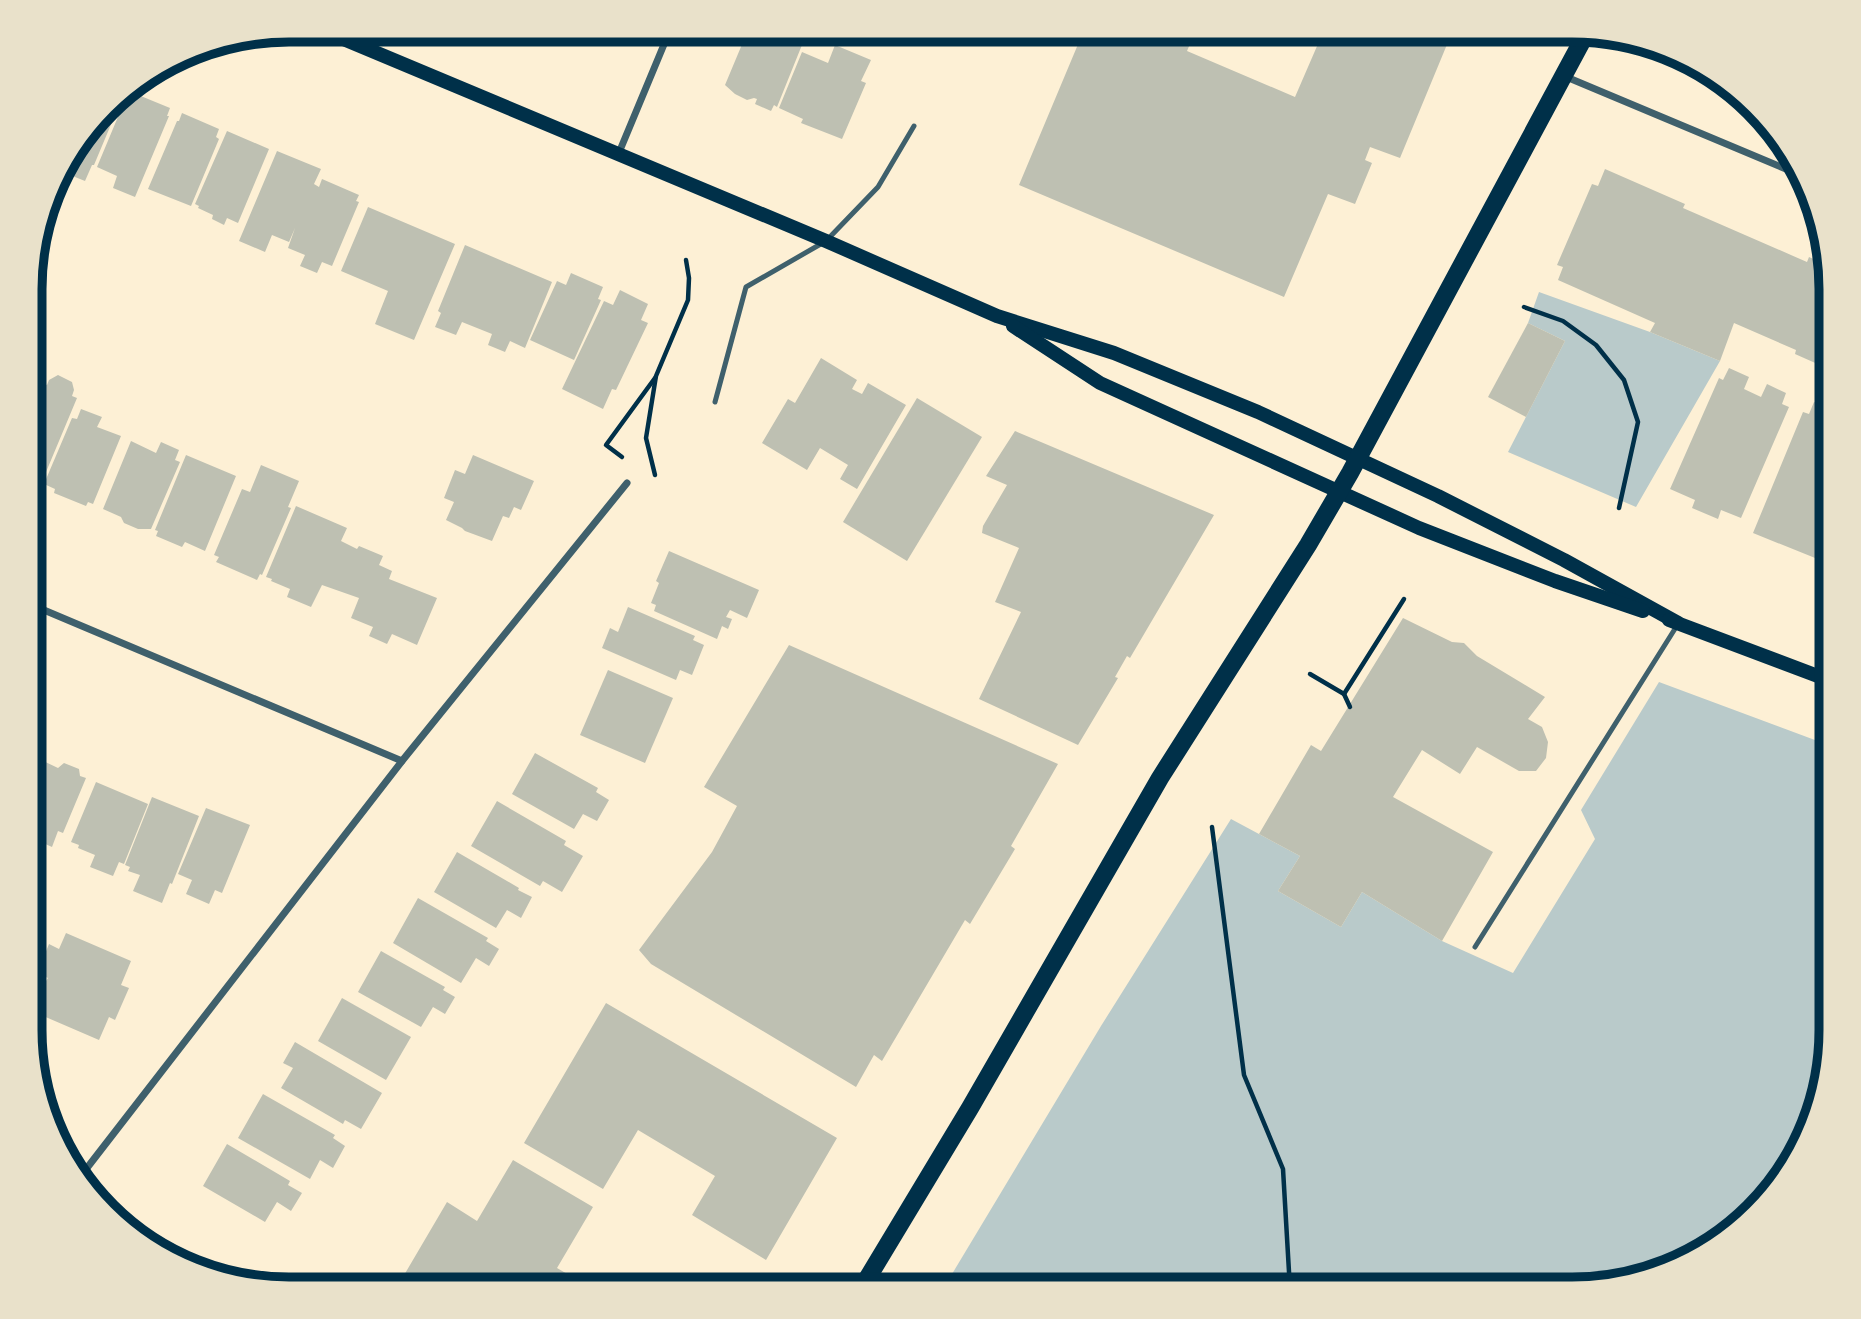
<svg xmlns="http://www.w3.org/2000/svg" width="1861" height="1319" viewBox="0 0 1861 1319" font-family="Poppins,sans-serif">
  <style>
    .green { fill: #b9caca }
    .building { fill: #bec0b2 }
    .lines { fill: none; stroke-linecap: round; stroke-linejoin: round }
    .path { stroke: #003049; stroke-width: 4.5 }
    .service { stroke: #3f606c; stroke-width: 5 }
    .minor { stroke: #3f606c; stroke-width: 7 }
    .secondary { stroke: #003049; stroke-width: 14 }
    .primary { stroke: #003049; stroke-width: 18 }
    .rim { fill: none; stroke: #003049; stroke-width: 9 }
  </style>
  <rect width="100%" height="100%" fill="#fdf0d5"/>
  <g class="green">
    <polygon points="1539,292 1650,332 1720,361 1636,507 1508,452 1565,341 1528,323"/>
    <polygon points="1659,682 1831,746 1831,1047 1812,1129 1777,1188 1687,1262 1572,1289 943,1289 1101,1026 1231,819 1300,856 1278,891 1341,927 1362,892 1442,941 1513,973 1595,839 1581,810"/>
  </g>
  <g class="building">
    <polygon points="748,30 808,30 777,107 774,105 771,111 755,104 757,99 754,98 747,100 735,94 725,85"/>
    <polygon points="1084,30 1196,30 1187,51 1295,97 1324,30 1453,30 1400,158 1370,147 1365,160 1372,163 1355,204 1328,194 1284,297 1019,185"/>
    <polygon points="835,45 871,60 861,81 866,83 842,139 801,123 803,119 779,108 802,52 828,63"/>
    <polygon points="131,92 170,108 167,116 169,116 135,197 113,188 117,176 97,167 125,100 127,100"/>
    <polygon points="114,100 120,103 94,165 92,165 85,181 65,173 70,161 67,160"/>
    <polygon points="182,113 219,129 216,137 219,139 191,206 148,189 177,121 179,121"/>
    <polygon points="227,131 269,149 238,223 227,218 224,225 212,219 213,215 198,208 199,206 195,204"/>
    <polygon points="277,151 321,169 314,184 319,187 322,179 359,195 356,201 359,202 332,266 322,262 317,273 300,266 305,255 288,248 295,228 289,242 272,235 265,252 239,241"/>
    <polygon points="1605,169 1685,204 1683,208 1807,262 1809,257 1829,266 1831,272 1831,370 1795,354 1796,350 1734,323 1720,361 1650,332 1655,323 1558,280 1563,267 1557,265 1592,184 1598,186"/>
    <polygon points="368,207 455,244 414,340 375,324 388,291 341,271"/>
    <polygon points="465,245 552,282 525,348 510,341 505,352 488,345 492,334 462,322 456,335 435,327 441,313 438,311"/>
    <polygon points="571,273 603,287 598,299 601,300 574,360 530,340 557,281 566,285"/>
    <polygon points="620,290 648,304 641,320 648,323 616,390 612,389 603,409 562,389 604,301 613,305"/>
    <polygon points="1528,323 1565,341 1526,417 1488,397"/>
    <polygon points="821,358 857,380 852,389 862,394 868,383 906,405 857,489 840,479 848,465 820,448 807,470 762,443 788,399 795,403"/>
    <polygon points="1729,368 1749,377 1744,389 1761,397 1767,384 1786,393 1782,404 1789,407 1741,518 1721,510 1718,519 1692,508 1695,500 1670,489 1719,378 1723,380"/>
    <polygon points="58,375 72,382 74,390 72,396 77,398 41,484 32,480 32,378 47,385 49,380"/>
    <polygon points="917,398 982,437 907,561 843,522"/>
    <polygon points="1814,402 1831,409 1831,548 1825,562 1753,533 1803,412 1809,414"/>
    <polygon points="81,409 102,417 97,427 121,436 93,504 88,502 86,506 54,493 55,489 44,484 72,418 77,419"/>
    <polygon points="1015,431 1214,515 1130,658 1127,656 1115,677 1118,678 1078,745 979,699 1021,612 995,602 1019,548 982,533 983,526 1007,485 986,476"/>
    <polygon points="131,441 156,453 161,442 179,450 175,460 180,462 151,529 138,529 124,523 121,517 103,509"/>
    <polygon points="186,455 236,476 205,551 185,542 182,547 156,536 158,531 155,530"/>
    <polygon points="473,455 534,481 521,510 514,507 509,518 503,516 492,541 465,531 462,528 446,520 454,502 444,498 455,470 465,474"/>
    <polygon points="261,465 299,481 288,507 291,508 262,575 260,574 257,580 216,562 219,557 214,555 242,489 250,492"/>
    <polygon points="296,506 347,528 341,541 357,549 359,546 383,556 379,565 392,571 389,579 437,598 417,645 392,634 387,644 369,636 373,627 351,618 359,598 322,585 311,607 287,597 290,589 271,581 272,579 266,577"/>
    <polygon points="669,551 759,590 747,618 730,610 726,617 732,619 728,629 722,626 717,639 654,611 656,605 651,603 659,583 656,581"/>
    <polygon points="628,607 695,636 693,640 704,645 692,675 680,670 676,680 602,648 610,628 618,632"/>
    <polygon points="1403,618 1452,642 1464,643 1477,656 1545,697 1528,719 1542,727 1548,742 1546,758 1536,771 1519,771 1477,747 1460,774 1422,750 1393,797 1493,852 1442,941 1362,892 1341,927 1278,891 1300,856 1259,834 1311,745 1321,751"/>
    <polygon points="789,645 1058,764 1011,846 1015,849 970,924 965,920 882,1061 874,1055 856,1087 651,964 639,950 712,852 737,806 704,787"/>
    <polygon points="608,670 673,698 645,763 580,735"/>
    <polygon points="535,753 598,788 596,792 609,800 597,821 583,814 574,829 512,794"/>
    <polygon points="37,758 58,768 64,763 79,769 80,776 86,778 63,833 58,831 52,847 32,838 32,762 35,763"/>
    <polygon points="96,782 148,804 124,864 119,862 113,876 90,867 95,855 78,848 79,845 71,842"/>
    <polygon points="152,797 199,816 172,884 170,883 162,903 133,891 140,875 128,871 130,867 125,865"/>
    <polygon points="497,801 566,841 564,845 583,856 562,892 543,881 540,886 471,846"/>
    <polygon points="206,808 250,825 222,893 215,890 209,904 186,894 192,880 178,874"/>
    <polygon points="457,852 519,888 518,890 532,897 521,918 507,910 496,928 434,892"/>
    <polygon points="418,898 488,938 486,941 499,949 489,966 476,958 461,983 393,943"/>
    <polygon points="66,933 131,961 121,985 129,988 115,1020 109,1017 99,1040 34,1012 37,1002 32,1000 32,980 34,976 46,981 48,978 37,973 49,944 59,949"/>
    <polygon points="381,951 445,987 443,990 455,997 445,1014 433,1007 421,1027 358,992"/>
    <polygon points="342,998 411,1037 386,1080 318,1041"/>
    <polygon points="606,1003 837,1138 766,1260 692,1215 715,1176 638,1130 603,1189 524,1143"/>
    <polygon points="295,1042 382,1093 361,1129 345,1120 343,1124 281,1088 293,1068 283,1063"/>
    <polygon points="263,1094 335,1135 333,1138 345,1146 333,1168 320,1160 310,1179 238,1138"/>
    <polygon points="227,1144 290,1181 288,1185 302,1193 291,1211 277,1202 265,1222 203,1186"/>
    <polygon points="513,1160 593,1207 557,1268 593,1289 412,1289 400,1282 447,1202 477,1221"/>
    <polygon points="657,1274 682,1289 648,1289"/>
  </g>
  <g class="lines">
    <g class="path">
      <polyline points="1524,307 1563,321 1596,345 1624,380 1638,422 1619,508"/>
      <polyline points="622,457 606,445 655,378"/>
      <polyline points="655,475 646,438 656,376 688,300 689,278 686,260"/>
      <polyline points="1310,674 1344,694 1404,599"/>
      <polyline points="1344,694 1350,707"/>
      <polyline points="1212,827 1244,1075 1283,1169 1290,1289"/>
    </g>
    <g class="service">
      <polyline points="715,402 746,287 826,241 878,187 914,126"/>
      <polyline points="1475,947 1678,624"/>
    </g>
    <g class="minor">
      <polyline points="1564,76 1805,177"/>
      <polyline points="618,155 670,30"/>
      <polyline points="32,605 402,761"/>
      <polyline points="80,1177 402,761 627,483"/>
    </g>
    <g class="secondary">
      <polyline points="322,30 826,241 997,316 1114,353 1258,412 1438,496 1564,560 1678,623"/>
      <polyline points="1013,326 1100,383 1419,528 1555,581 1643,611"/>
      <polyline points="1669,620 1831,681"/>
    </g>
    <polyline class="primary" points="861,1289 970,1108 1160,778 1308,545 1350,473 1588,30"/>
  </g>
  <path d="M0 0H1861V1319H0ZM289 42H1572A247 247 0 0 1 1819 289V1030A247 247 0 0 1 1572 1277H289A247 247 0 0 1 42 1030V289A247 247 0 0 1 289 42Z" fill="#e9e1ca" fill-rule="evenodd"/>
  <path class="rim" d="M289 42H1572A247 247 0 0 1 1819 289V1030A247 247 0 0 1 1572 1277H289A247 247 0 0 1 42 1030V289A247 247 0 0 1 289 42Z"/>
</svg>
